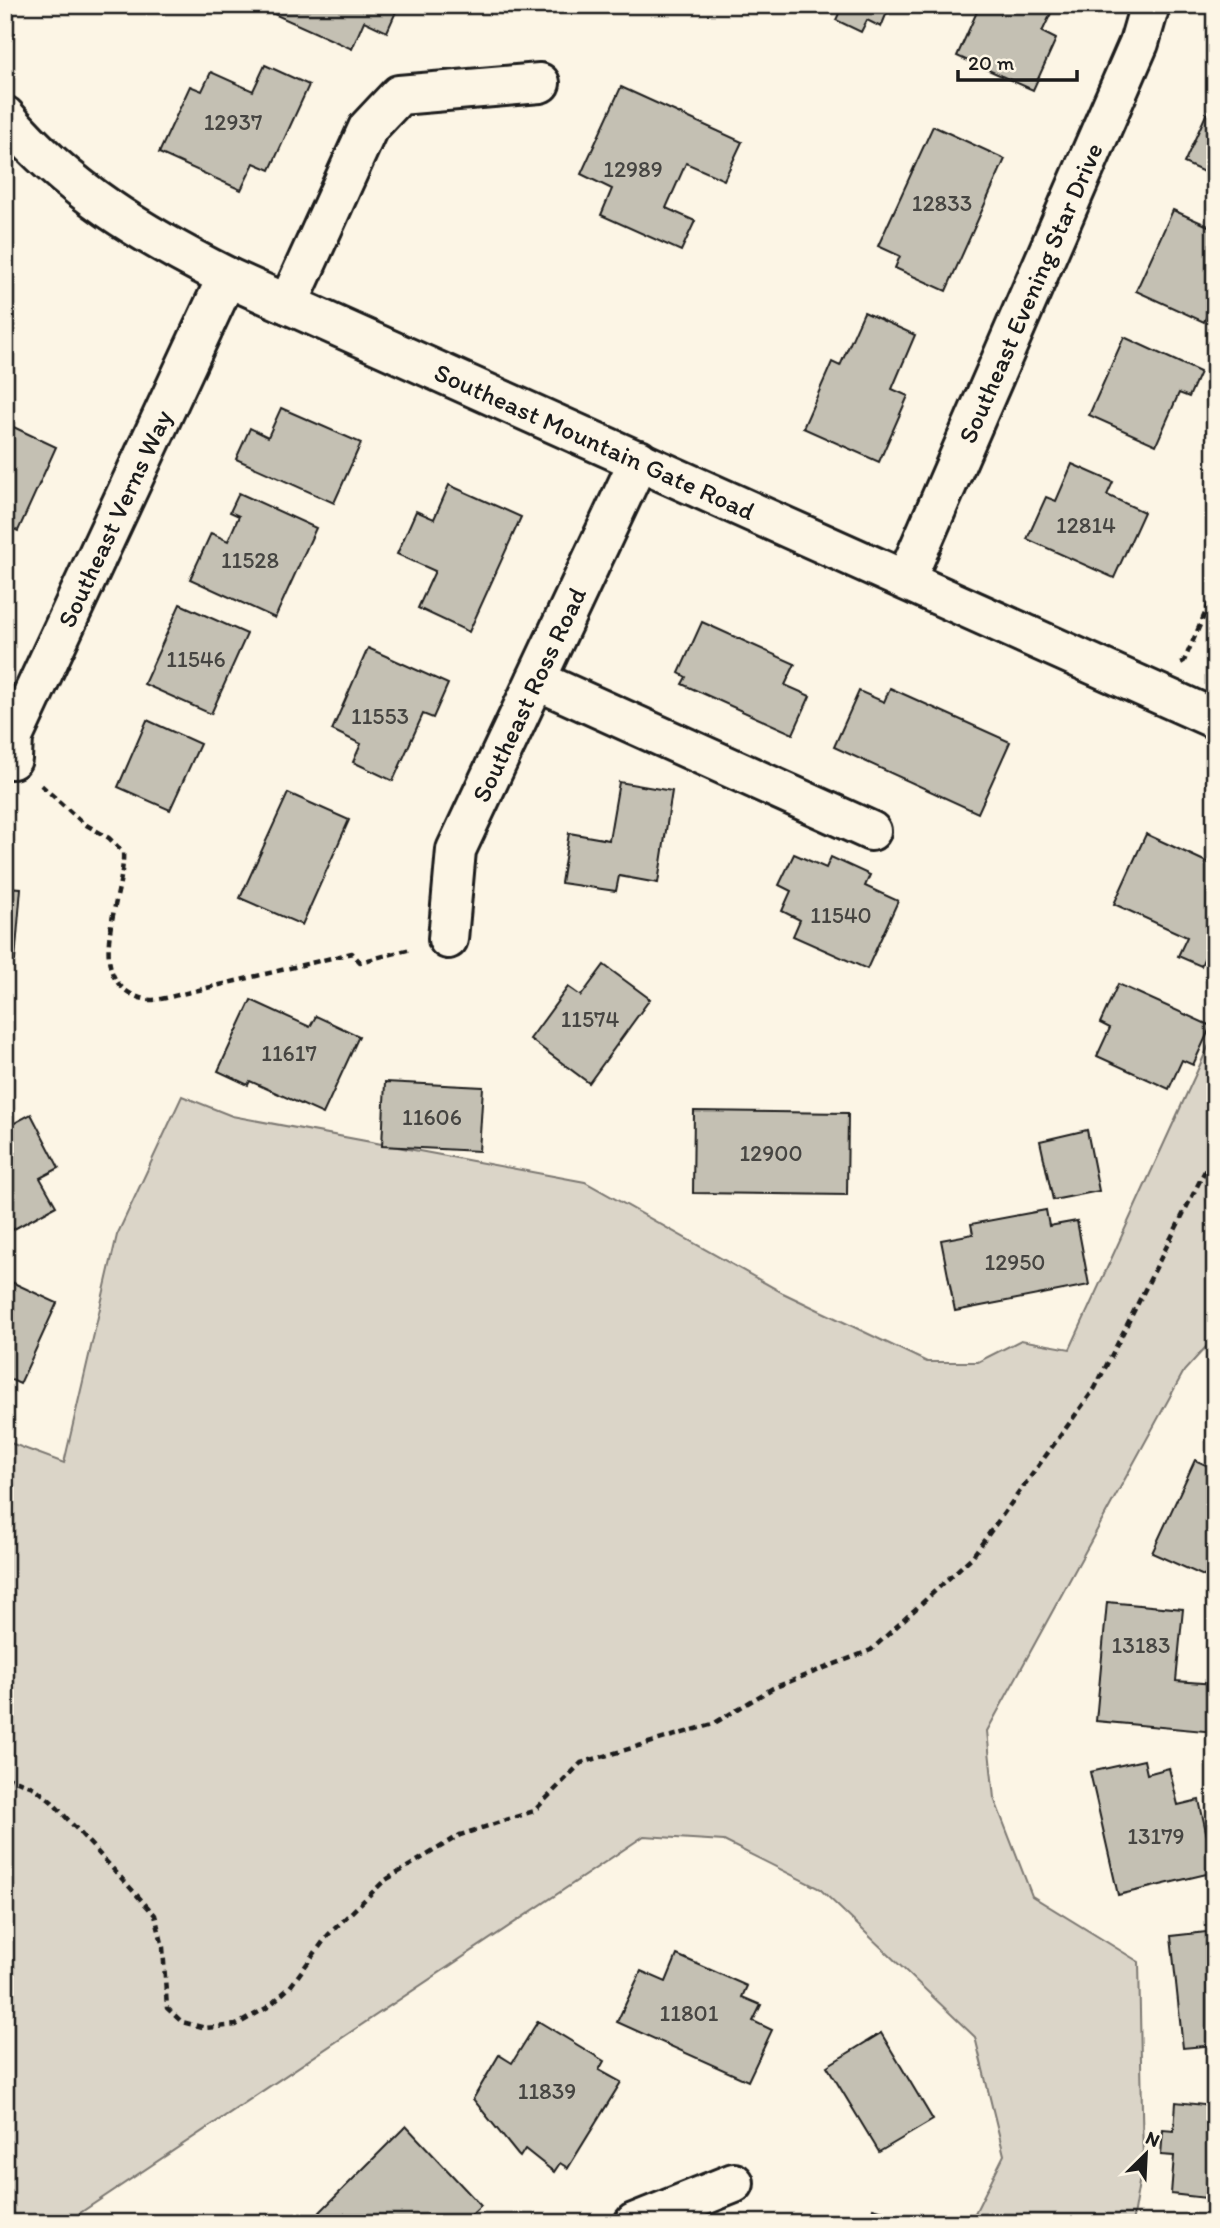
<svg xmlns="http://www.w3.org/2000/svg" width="1220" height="2228" viewBox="0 0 1220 2228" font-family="Itim,sans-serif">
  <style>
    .green { fill: #dbd5c8; stroke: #7c7872; stroke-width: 2 }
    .building { fill: #c4c0b3; stroke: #1c1c1c; stroke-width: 2 }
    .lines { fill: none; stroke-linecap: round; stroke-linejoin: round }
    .minor-casing { stroke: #1c1c1c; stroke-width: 44 }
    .path { stroke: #1c1c1c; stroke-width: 4.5; stroke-dasharray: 7 5; stroke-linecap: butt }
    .minor { stroke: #fcf5e5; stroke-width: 38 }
    .labels { text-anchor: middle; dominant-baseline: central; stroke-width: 7; stroke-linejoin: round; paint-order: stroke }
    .number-label { font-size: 23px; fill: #464542 }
    .street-label { font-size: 26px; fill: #1c1c1c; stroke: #fcf5e5 }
  </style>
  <rect width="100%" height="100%" fill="#fcf5e5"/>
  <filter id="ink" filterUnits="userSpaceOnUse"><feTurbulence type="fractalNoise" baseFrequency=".0143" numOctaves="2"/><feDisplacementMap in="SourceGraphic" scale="14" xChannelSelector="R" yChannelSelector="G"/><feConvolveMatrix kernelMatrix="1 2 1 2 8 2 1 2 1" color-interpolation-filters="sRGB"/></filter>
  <g filter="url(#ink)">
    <polygon class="green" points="1215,1032 1215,1337 1184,1371 987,1731 994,1798 1032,1896 1139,1962 1143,2160 1132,2223 970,2223 1004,2155 975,2037 820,1889 724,1841 644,1836 65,2223 5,2223 5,1441 64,1463 117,1235 182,1096 232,1116 585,1182 783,1293 927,1362 978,1362 1021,1340 1070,1349"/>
    <g class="building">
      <polygon points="267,5 399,5 387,32 364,21 352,49 265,10"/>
      <polygon points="833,5 890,5 881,27 867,20 861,32 836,20 841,9"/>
      <polygon points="980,5 1055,5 1042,32 1056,39 1033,90 957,56"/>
      <polygon points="265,65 309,85 270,170 254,163 241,190 159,153 190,86 202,91 211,72 253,91"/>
      <polygon points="621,87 742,142 724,180 686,163 666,208 695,221 681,251 601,215 612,189 581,174"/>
      <polygon points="1215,95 1215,177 1184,163"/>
      <polygon points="933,126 1005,159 946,291 895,268 900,256 878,246"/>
      <polygon points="1173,210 1215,229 1215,298 1204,322 1136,291"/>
      <polygon points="864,312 915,335 892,389 908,396 879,462 803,428 832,362 840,366"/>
      <polygon points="1124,337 1200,372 1189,397 1179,393 1156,445 1089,415"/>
      <polygon points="281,408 361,443 334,503 236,459 250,428 268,437"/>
      <polygon points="5,423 56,447 18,531 5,525"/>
      <polygon points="1072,464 1113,482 1107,495 1144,512 1114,578 1027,539 1046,497 1056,501"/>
      <polygon points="449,485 521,517 469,632 418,608 435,571 397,554 416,511 434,519"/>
      <polygon points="239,493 316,528 275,618 190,579 211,533 228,541 239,516 230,512"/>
      <polygon points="180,604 247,634 211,714 144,684"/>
      <polygon points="702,622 795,664 785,685 810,696 793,734 682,684 686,677 679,673"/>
      <polygon points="368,648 448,684 433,718 423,714 393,781 353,762 361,744 332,730"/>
      <polygon points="890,688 1010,742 978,813 834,747 859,691 884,702"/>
      <polygon points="147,720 200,744 170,810 118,787"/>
      <polygon points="619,782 672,791 658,883 619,876 616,891 561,883 569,833 609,840"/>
      <polygon points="288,793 349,820 302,925 240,898"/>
      <polygon points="1146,834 1215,866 1215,949 1209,947 1201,966 1178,956 1187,937 1114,904"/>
      <polygon points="794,854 826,868 831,857 870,875 865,886 898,901 867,969 793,936 800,920 782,911 791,891 779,885"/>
      <polygon points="5,887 21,888 15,961 5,960"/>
      <polygon points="604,965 650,999 589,1083 530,1039 568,987 581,996"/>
      <polygon points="1118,984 1211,1026 1193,1065 1182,1060 1169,1089 1097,1056 1110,1028 1100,1023"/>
      <polygon points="251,1000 310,1027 316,1016 359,1036 323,1114 250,1081 248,1085 218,1071"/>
      <polygon points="385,1082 483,1087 479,1151 382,1146"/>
      <polygon points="694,1111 848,1113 847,1195 693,1193"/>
      <polygon points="31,1114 59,1168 40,1178 56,1206 5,1234 5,1128"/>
      <polygon points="1087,1130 1099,1191 1053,1200 1040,1141"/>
      <polygon points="1046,1210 1049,1226 1077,1221 1089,1285 955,1311 941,1240 973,1234 971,1224"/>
      <polygon points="5,1279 57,1303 20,1384 5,1377"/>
      <polygon points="1195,1460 1215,1469 1215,1581 1152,1553"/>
      <polygon points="1107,1602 1183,1609 1176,1681 1215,1684 1215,1732 1096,1721"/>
      <polygon points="1144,1760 1147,1774 1169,1768 1178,1805 1199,1800 1215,1872 1118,1895 1090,1772"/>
      <polygon points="1215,1931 1215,2045 1183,2048 1171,1936"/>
      <polygon points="677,1955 747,1986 742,1997 761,2005 753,2021 772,2030 748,2081 617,2022 641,1971 666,1982"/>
      <polygon points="538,2021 604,2061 599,2070 621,2082 568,2168 560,2163 554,2172 525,2149 520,2157 518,2155 473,2099 499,2055 512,2063"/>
      <polygon points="881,2033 933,2120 879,2152 827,2066"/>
      <polygon points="1214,2095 1215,2199 1171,2194 1174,2156 1161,2155 1163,2130 1174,2131 1176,2102 1213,2106"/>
      <polygon points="406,2126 481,2206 463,2223 329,2223 320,2212"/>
      <polygon points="873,2208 925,2223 869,2223"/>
    </g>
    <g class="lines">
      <defs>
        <g id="minor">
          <path id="s1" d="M5,116C68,190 142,234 227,277L1215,719"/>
          <polyline points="288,304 368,128 399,95 540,83"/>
          <path id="s2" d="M906,579L1139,43L1150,5"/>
          <polyline points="536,680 871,831"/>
          <path id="s3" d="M5,759H12L13,737L227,277"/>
          <path id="s4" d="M448,939L456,850L639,460"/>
          <polyline points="634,2223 734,2183"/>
        </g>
      </defs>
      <use href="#minor" class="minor-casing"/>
      <g class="path">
        <polyline points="5,8 9,5"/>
        <polyline points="1181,663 1184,661 1215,591"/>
        <path d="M41,785L83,823L109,838L123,852C126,893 84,968 131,994C137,997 144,1000 151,1000C160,1000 169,997 178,995L352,953L360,962L411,949"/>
        <polyline points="5,1776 35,1788 52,1802 155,1915 163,1947 167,2008 182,2022 206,2028 236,2025 268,2007 290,1987 328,1935 384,1881 460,1835 534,1811 581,1763 713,1724 773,1688 871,1650 972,1557 1095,1388 1215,1151"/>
      </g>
      <use href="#minor" class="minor"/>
    </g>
  </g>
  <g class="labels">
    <g class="number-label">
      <text x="233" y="122">12937</text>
      <text x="633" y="169">12989</text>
      <text x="942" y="203">12833</text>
      <text x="1086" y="525">12814</text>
      <text x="250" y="560">11528</text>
      <text x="196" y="659">11546</text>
      <text x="380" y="716">11553</text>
      <text x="841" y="915">11540</text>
      <text x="590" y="1019">11574</text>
      <text x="289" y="1053">11617</text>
      <text x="432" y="1117">11606</text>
      <text x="771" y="1153">12900</text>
      <text x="1015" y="1262">12950</text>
      <text x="1141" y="1645">13183</text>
      <text x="1156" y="1836">13179</text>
      <text x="689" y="2013">11801</text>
      <text x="547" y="2091">11839</text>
    </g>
    <g class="street-label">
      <text stroke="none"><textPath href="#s2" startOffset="312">Southeast Evening Star Drive</textPath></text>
      <text stroke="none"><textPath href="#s1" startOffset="679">Southeast Mountain Gate Road</textPath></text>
      <text stroke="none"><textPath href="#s3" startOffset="270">Southeast Verns Way</textPath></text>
      <text stroke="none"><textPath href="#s4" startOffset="261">Southeast Ross Road</textPath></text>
    </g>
  </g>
  <rect width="1220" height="2228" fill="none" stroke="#fcf5e5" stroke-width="28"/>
  <rect x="14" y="14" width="1192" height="2200" fill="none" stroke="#1c1c1c" stroke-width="2.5" filter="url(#ink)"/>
  <g transform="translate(1146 2154) rotate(24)" stroke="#fcf5e5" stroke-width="5" paint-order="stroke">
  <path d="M0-5L12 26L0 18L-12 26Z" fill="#1c1c1c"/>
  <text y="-10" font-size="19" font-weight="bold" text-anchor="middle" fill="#1c1c1c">N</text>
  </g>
  <path d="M958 70v10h119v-10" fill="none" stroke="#1c1c1c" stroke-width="3.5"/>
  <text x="968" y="70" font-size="21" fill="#1c1c1c" stroke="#fcf5e5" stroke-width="5" paint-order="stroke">20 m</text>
</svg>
